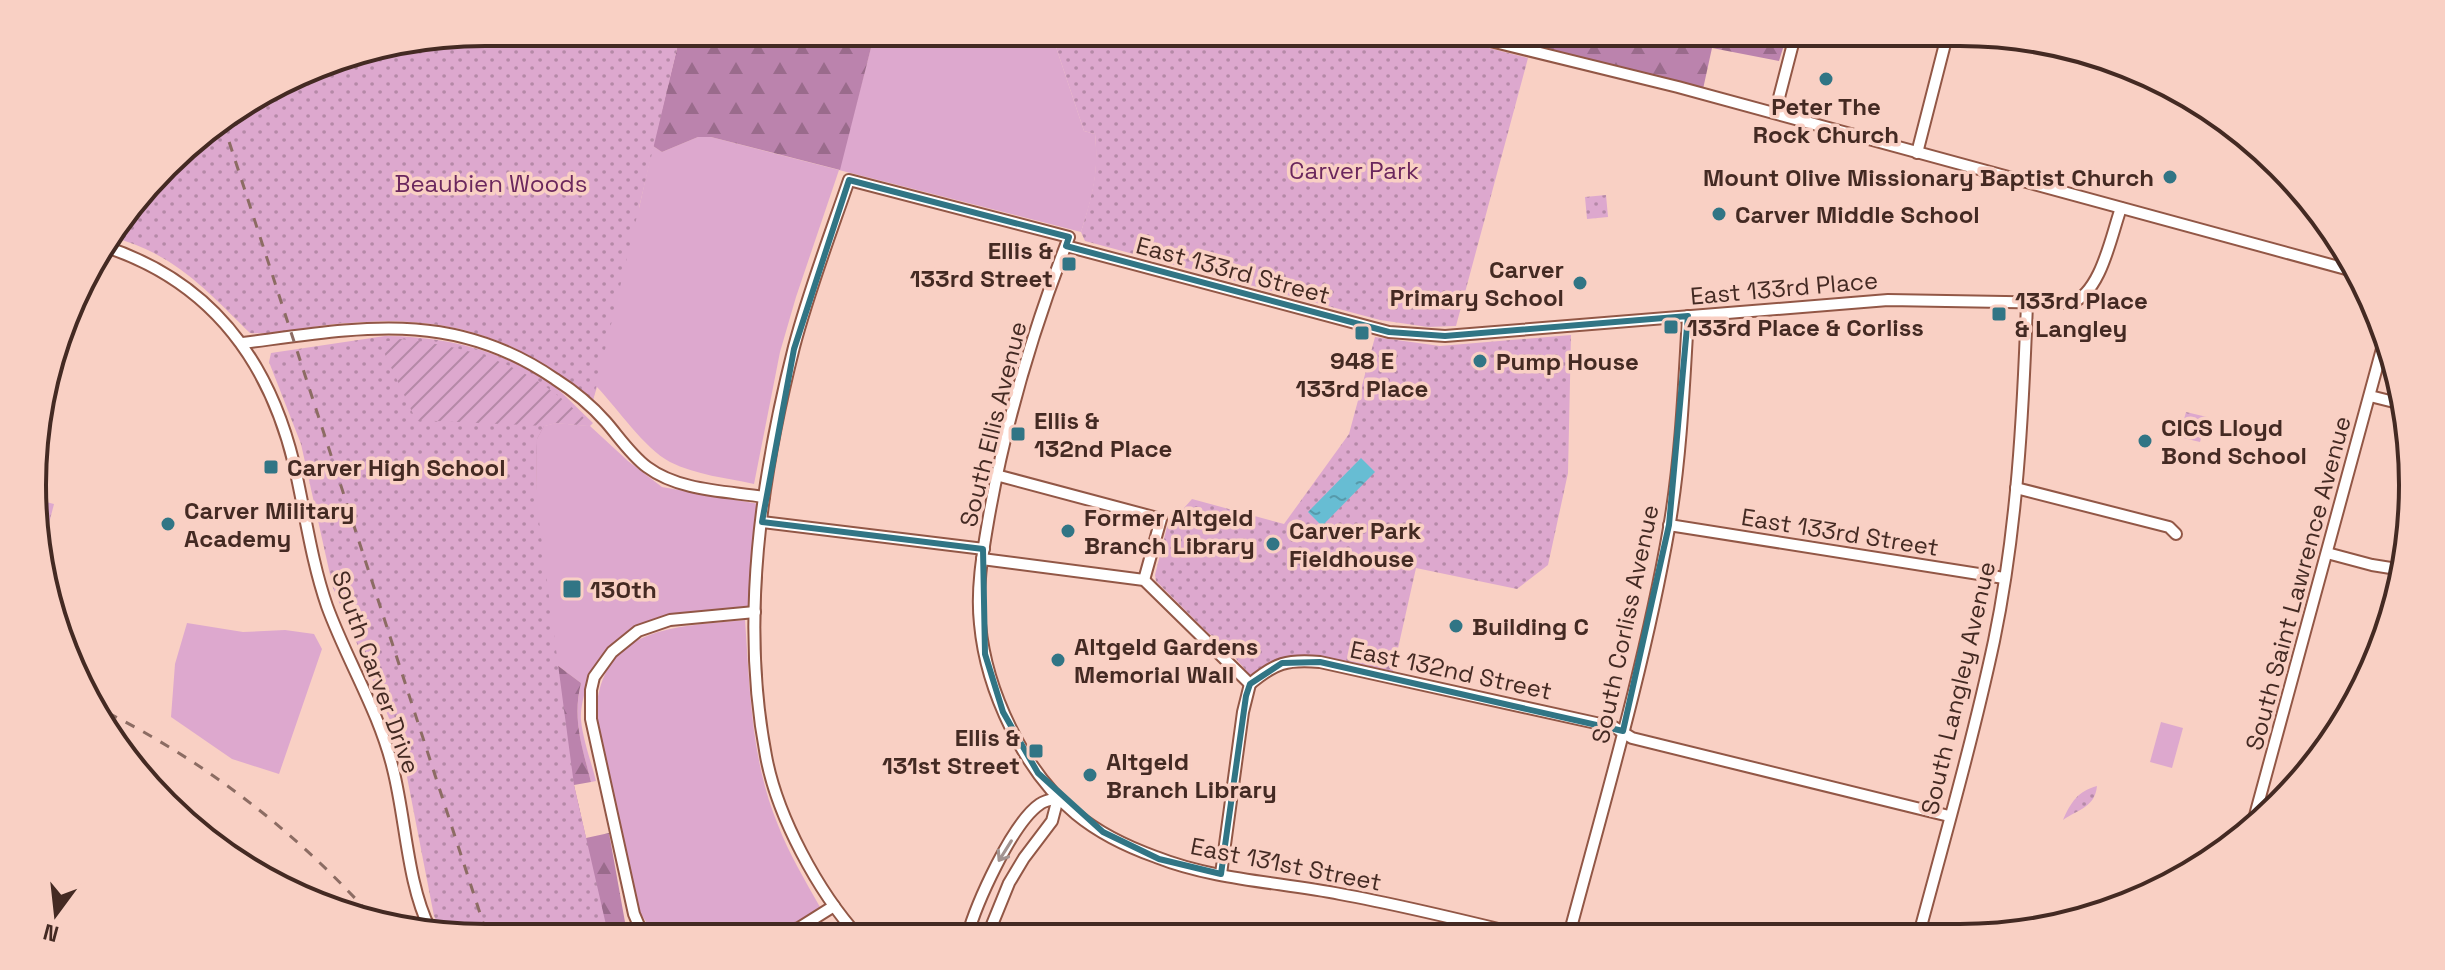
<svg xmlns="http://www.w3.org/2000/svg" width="2445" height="970" viewBox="0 0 2445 970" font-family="'Space Grotesk',sans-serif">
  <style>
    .grass { fill: #dda8ce }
    .forest { fill: url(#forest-firs) }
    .park { fill: url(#park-dots) }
    .garden { fill: url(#garden-furrows) }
    .water { fill: url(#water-ripples) }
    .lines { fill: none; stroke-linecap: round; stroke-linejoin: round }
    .minor-casing { stroke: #925746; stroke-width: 14 }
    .minor { stroke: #fff; stroke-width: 10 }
    .rail { stroke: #8c6c63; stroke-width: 3; stroke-dasharray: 10 10; stroke-linecap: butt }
    .oneway { stroke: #a29491 }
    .marked { fill: none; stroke: #317585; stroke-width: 6; stroke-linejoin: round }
    .poi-dot { fill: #317585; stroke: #f9d0c4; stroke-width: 3 }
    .labels { text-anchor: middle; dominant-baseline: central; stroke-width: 7; stroke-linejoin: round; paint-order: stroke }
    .poi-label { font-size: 24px; font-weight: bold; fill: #442a23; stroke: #f9d0c4; text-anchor: start }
    .park-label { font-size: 24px; fill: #6b275d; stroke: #f9d0c4 }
    .street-label { font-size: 24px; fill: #442a23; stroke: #f9d0c4 }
    .rim { fill: none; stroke: #442a23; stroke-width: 4 }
  </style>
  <defs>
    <pattern id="forest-firs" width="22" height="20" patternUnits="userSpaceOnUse" patternTransform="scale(2)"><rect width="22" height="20" fill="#bb83ad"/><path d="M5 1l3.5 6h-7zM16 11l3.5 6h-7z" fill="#9a6b8c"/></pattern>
    <pattern id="park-dots" width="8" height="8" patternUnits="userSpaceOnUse" patternTransform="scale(2)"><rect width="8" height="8" fill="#dda8ce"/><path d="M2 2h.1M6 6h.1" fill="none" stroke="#b589a7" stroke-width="1.8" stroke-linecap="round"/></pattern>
    <pattern id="garden-furrows" width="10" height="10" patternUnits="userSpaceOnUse" patternTransform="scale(2)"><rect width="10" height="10" fill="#dda8ce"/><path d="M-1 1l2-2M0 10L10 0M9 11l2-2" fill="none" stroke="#b589a7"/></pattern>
    <pattern id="water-ripples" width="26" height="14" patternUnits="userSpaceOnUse" patternTransform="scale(2)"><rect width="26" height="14" fill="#67bdd3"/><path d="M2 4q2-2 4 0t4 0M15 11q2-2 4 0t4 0" fill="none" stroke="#569aab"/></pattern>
  </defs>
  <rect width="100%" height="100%" fill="#f9d0c4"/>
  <g class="grass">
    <path d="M485,32L639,208L653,146L662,152L698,137H711L839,170L875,32H1051L1084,131L1095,134C1099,172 1093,195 1081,232L839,170L796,297L780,352L754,484C727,478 696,475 670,462C644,448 618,409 597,387L593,400L558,373V366C527,353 497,338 465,329C411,314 354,323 298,327L339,56Z"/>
    <path d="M556,423L590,426L628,461L662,487L759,504L749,607C686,612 618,610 590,678C585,689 580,708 581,720C583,740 591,761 596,781L591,782C582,746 572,720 581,683L533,647L537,439L543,427L461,548L544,426Z"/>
    <path d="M745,620C750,689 751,760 778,825C789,854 805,880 820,907L803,920L734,937L663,938L651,930L638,909L596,716C600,625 675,627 745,620Z"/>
    <polygon points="187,623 243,632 285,630 314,634 322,649 279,774 232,759 171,717 175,664"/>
    <polygon points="2161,722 2183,728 2172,768 2150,762"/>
  </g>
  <g class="forest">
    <polygon points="681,32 875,32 840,170 711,137 698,137 662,152 653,146"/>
    <polygon points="1474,32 1788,32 1779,61 1712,48 1703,89"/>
    <path d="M544,426L537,439L533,647L581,683C572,719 582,746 591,782L574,785L586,838L609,833L625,922L635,938H597L578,906L569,861L524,717L499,561L526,430Z"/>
  </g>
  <g class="park">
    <path d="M485,32H681L593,400C511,333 447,315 341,323C313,326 277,335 250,333C206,290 174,253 111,237L187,144L339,56Z"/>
    <path d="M1051,32H1426L1528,58L1456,326L1428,327L1380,320L1085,241L1081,232C1092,196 1099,172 1095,134L1084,131Z"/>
    <polygon points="1606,195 1608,217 1587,219 1585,197"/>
    <polygon points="1571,335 1568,473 1548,565 1517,589 1416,568 1392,675 1320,659 1254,676 1249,674 1227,648 1206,631 1156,581 1155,575 1167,527 1192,499 1284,524 1349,434 1375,337 1440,346"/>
    <path d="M385,336C446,336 513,352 561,392C572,402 582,413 593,423L590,426L556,423L544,426L537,439L536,498L574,785L609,938H485L441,931L434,916L401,746L333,588L301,444L269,362L271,353Z"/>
    <polygon points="2186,412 2207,417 2200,442 2179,437"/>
    <polygon points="38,500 54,504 40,558"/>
    <path d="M2097,786C2095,807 2079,809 2063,820C2071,802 2078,791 2097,786Z"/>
  </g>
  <path class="garden" d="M400,339C462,345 521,362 568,404C576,411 585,417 590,426L556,423L544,426L416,420L381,346L383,342Z"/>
  <polygon class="water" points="1361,458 1375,472 1322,526 1308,512"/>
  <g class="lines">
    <defs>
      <g id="minor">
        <polyline points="1454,32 1678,87 2357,272"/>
        <polyline points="1775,113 1796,32"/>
        <polyline points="1917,153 1948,32"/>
        <path d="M103,246C209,280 268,357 294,464C305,511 311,560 327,606C347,661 379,711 393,769C406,820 407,883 430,929"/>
        <path d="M1066,246L1389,332L1445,336L1888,300L2071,303C2101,293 2111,236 2121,208"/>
        <path d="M243,343C358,328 452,308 555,379C574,391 591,405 606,422C619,437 631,455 647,467C679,491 726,491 764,497"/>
        <polyline points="2370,396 2398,403"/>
        <polyline points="996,475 1161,519 1144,580"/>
        <polyline points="2016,488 2169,527 2176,534"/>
        <polyline points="762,522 984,549"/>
        <polyline points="1669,525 2004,578"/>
        <polyline points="2327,553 2372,565 2397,569"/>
        <path d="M982,559L1144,580L1250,684C1275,663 1287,659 1320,662L1614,727L1632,738L1949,816"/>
        <polyline points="2251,830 2383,345"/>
        <polyline points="1221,874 1243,712 1250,684"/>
        <path d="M1919,934C1945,837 1973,739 1994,641C2017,530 2023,416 2027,303"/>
        <path d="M1569,935C1605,800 1645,665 1669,528C1681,458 1684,386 1688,316"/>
        <polyline points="760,937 799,928 834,906"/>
        <path d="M859,937C818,892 777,816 766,756C740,621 761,478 794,347C809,290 830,235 849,180L1069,237C1034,327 1006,420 989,516C983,551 976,588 980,624C986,690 1024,772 1076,814C1099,833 1128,847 1156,857C1214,880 1279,882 1340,894C1401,905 1462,920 1523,935"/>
        <path d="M967,937C976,904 1012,823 1040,804C1044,801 1053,799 1058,798"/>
        <polyline points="987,937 1009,883 1024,858 1052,821 1058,798"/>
        <polyline points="652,938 640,928 634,914 591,719 591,690 594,677 612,652 638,631 670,620 755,612"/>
      </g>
    </defs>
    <use href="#minor" class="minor-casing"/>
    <use href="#minor" class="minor"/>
    <g class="rail">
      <polyline points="223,123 488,938"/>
      <path d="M90,704C200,757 294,829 375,920"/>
    </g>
  </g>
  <defs><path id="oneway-shaft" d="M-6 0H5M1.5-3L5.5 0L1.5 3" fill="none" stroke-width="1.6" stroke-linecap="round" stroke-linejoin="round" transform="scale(2)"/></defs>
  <use class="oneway" href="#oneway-shaft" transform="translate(1005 851) rotate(122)"/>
  <path class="marked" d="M849,180L1069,237L1066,246L1389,332L1445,336L1688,316L1669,525L1623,731L1320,662L1282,663L1250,684L1246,696L1221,874L1159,859L1103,832L1038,773L1003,712L985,654L983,549L762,522L794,349Z"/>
  <g class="poi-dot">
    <circle cx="1826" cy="79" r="8"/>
    <circle cx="2170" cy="177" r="8"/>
    <circle cx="1719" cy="214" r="8"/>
    <rect x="1061" y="256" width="16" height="16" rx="4"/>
    <circle cx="1580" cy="283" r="8"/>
    <rect x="1991" y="306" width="16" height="16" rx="4"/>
    <rect x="1663" y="319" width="16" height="16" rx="4"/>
    <rect x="1354" y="325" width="16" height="16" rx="4"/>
    <circle cx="1480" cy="361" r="8"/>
    <rect x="1010" y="426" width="16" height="16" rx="4"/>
    <circle cx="2145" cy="441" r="8"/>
    <rect x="263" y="459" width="16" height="16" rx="4"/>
    <circle cx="168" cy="524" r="8"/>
    <circle cx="1068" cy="531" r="8"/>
    <circle cx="1273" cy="544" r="8"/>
    <rect x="562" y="579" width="20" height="20" rx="4"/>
    <circle cx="1456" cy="626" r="8"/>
    <circle cx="1058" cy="660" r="8"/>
    <rect x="1028" y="743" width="16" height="16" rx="4"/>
    <circle cx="1090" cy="775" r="8"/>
  </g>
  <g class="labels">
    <g class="poi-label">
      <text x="1826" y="106" text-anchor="middle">Peter The<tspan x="1826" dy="28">Rock Church</tspan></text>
      <text x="2154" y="177" text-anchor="end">Mount Olive Missionary Baptist Church</text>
      <text x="1735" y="214">Carver Middle School</text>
      <text x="1053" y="250" text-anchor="end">Ellis &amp;<tspan x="1053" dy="28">133rd Street</tspan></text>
      <text x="1564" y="269" text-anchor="end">Carver<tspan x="1564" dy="28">Primary School</tspan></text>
      <text x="2015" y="300">133rd Place<tspan x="2015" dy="28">&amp; Langley</tspan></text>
      <text x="1687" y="327">133rd Place &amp; Corliss</text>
      <text x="1362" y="360" text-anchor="middle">948 E<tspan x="1362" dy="28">133rd Place</tspan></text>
      <text x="1496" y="361">Pump House</text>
      <text x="1034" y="420">Ellis &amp;<tspan x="1034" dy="28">132nd Place</tspan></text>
      <text x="2161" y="427">CICS Lloyd<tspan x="2161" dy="28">Bond School</tspan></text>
      <text x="287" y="467">Carver High School</text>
      <text x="184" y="510">Carver Military<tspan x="184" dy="28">Academy</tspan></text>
      <text x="1084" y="517">Former Altgeld<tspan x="1084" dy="28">Branch Library</tspan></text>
      <text x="1289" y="530">Carver Park<tspan x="1289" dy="28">Fieldhouse</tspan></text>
      <text x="590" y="589">130th</text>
      <text x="1472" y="626">Building C</text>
      <text x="1074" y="646">Altgeld Gardens<tspan x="1074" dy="28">Memorial Wall</tspan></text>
      <text x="1020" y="737" text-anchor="end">Ellis &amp;<tspan x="1020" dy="28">131st Street</tspan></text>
      <text x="1106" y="761">Altgeld<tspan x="1106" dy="28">Branch Library</tspan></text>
    </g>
    <g class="park-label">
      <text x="1354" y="170">Carver Park</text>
      <text x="491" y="183">Beaubien Woods</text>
    </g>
    <g class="street-label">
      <text transform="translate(1233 270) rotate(15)">East 133rd Street</text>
      <text transform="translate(1784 288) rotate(-5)">East 133rd Place</text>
      <text transform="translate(993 424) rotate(-76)">South Ellis Avenue</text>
      <text transform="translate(1840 532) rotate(9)">East 133rd Street</text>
      <text transform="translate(2298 583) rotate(-75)">South Saint Lawrence Avenue</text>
      <text transform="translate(1625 624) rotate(-78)">South Corliss Avenue</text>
      <text transform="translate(1451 670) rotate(12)">East 132nd Street</text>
      <text transform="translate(376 672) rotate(70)">South Carver Drive</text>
      <text transform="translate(1958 688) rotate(-77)">South Langley Avenue</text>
      <text transform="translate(1286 864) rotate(11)">East 131st Street</text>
    </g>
  </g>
  <path d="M0 0H2445V970H0ZM485 46H1960A439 439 0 0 1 2399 485V485A439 439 0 0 1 1960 924H485A439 439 0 0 1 46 485V485A439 439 0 0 1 485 46Z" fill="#f9d0c4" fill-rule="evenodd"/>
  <path class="rim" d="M485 46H1960A439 439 0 0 1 2399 485V485A439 439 0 0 1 1960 924H485A439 439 0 0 1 46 485V485A439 439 0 0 1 485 46Z"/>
  <g transform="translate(56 914) rotate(195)" stroke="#f9d0c4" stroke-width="6" paint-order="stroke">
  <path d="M0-6L14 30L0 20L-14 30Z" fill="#442a23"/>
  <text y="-12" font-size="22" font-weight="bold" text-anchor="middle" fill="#442a23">N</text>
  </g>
</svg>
